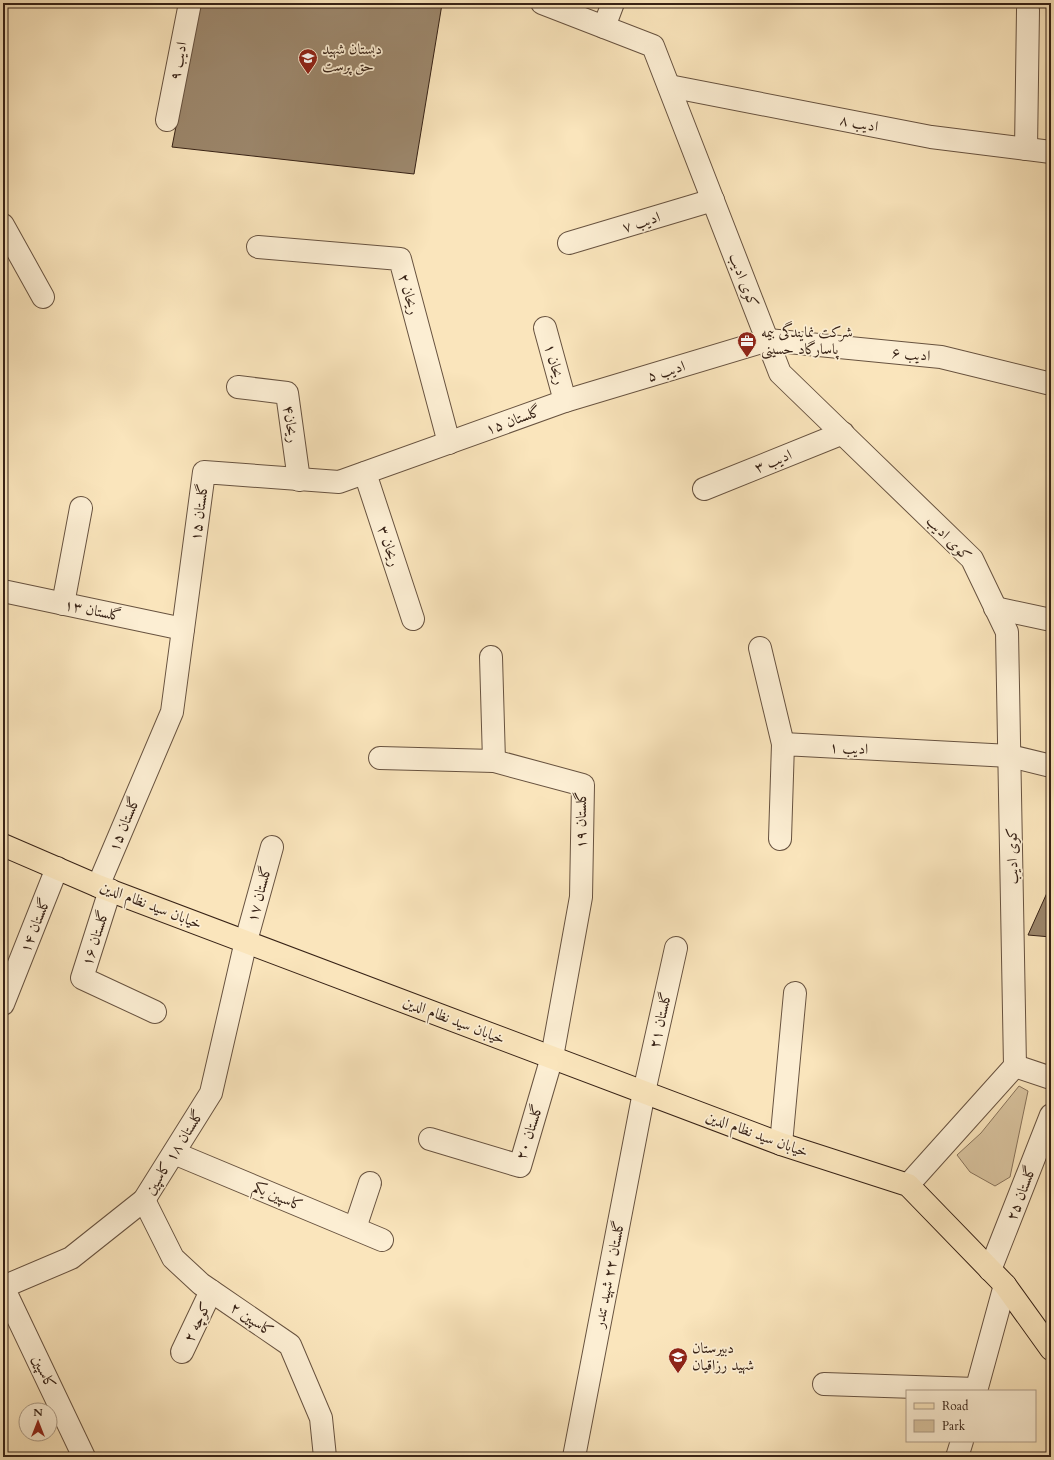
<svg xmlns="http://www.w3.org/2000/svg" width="1054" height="1460" viewBox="0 0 1054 1460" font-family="Cardo,Amiri,serif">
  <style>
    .green { fill: #d9c4a0; stroke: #88735b }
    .building { fill: #9c876c; stroke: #372216 }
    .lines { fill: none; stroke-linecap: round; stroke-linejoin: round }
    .minor-casing { stroke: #685340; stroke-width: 24 }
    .major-casing { stroke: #372216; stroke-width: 24 }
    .minor { stroke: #fceed3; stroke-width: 22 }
    .major { stroke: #fae5bc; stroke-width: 22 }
    .labels { text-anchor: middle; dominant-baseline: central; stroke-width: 3.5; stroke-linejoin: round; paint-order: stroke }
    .poi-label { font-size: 15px; fill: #372216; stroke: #fceed3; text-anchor: start }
    .street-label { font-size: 15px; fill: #372216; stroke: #fceed3 }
  </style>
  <rect width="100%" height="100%" fill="#fae5bc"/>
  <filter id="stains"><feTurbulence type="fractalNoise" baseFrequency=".005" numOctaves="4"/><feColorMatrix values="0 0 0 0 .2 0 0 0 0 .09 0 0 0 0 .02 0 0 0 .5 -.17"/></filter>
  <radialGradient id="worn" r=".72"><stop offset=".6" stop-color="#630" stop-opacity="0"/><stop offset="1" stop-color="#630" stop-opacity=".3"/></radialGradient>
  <polygon class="green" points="1019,1086 1028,1091 1010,1177 995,1186 970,1172 957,1155 981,1133"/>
  <g class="building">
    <polygon points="200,3 442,4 414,174 172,147"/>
    <polygon points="1051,884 1051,937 1028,935"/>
  </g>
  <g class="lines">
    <defs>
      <g id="minor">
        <polyline points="542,3 653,46 780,373 972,559 1007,632 1015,1066 908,1185"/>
        <polyline points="604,27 613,3"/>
        <polyline points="669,86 931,137 1051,152"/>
        <polyline points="167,120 190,3"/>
        <polyline points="1026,149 1028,10"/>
        <polyline points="3,225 43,297"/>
        <polyline points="569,243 713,200"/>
        <polyline points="258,247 400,259 449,443"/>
        <polyline points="545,328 565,401"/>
        <polyline points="238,387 287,393 299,480"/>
        <polyline points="365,473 413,619"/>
        <polyline points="704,489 843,433"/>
        <polyline points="3,591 183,629"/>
        <polyline points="63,604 81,508"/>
        <polyline points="995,608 1051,620"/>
        <polyline points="760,648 783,744"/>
        <polyline points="491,657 494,761"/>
        <polyline points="380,758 494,761 583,785 581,897 552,1057 520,1166 430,1139"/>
        <polyline points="780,839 783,744 1010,756 1051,766"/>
        <polyline points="98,886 172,712 204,472 339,482 565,401 768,340 941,357 1051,384"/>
        <polyline points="110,890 82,978 155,1012"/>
        <polyline points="3,1004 57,868"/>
        <polyline points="1015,1066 1051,1078"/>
        <polyline points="781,1144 795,993"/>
        <polyline points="174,1153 382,1240"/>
        <polyline points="144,1200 173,1258 201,1284 290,1345 321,1418 325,1457"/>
        <polyline points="355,1228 370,1183"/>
        <polyline points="990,1270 1051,1115"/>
        <polyline points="3,1287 71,1258 144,1200 211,1093 246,941 272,847"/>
        <polyline points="3,1287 84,1457"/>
        <polyline points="182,1352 211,1291"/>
        <polyline points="824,1384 976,1389"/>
        <polyline points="976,1391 1005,1285"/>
        <polyline points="574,1457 644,1092 676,948"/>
        <polyline points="957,1457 962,1441"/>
      </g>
      <polyline id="major" points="3,845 98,886 781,1144 908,1185 1005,1285 1051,1349"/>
    </defs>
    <use href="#minor" class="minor-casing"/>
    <use href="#major" class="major-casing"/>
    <use href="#minor" class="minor"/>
    <use href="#major" class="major"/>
  </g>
  <defs>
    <symbol id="school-pin" viewBox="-11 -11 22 30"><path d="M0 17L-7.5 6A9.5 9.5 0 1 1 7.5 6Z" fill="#8f2418" stroke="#fceed3"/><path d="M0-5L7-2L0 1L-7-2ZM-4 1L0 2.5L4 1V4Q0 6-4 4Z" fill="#fff"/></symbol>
    <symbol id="office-pin" viewBox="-11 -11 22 30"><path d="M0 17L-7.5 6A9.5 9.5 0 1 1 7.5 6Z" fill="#8f2418" stroke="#fceed3"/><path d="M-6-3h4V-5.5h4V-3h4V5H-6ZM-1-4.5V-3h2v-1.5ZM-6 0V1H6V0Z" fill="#fff"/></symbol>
  </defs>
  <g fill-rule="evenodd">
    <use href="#school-pin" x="297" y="47" width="22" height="30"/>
    <use href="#office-pin" x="736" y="330" width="22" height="30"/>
    <use href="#school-pin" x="667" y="1346" width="22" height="30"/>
  </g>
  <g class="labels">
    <g class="poi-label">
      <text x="322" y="49">دبستان شهید<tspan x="322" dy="17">حق پرست</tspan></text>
      <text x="761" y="332">شرکت نمایندگی بیمه<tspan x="761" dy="17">پاسارگاد حسینی</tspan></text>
      <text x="692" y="1348">دبیرستان<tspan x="692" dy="17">شهید رزاقیان</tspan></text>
    </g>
    <g class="street-label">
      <text transform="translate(178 61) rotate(-79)">ادیب ۹</text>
      <text transform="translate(859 123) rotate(11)">ادیب ۸</text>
      <text transform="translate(641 222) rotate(-17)">ادیب ۷</text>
      <text transform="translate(744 280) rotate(69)">کوی ادیب</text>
      <text transform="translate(409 294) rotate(75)">ریحان ۲</text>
      <text transform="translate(911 354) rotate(5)">ادیب ۶</text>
      <text transform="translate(555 364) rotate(75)">ریحان ۱</text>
      <text transform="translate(666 371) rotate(-17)">ادیب ۵</text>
      <text transform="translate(513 420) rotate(-20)">گلستان ۱۵</text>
      <text transform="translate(291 424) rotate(82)">ریحان۴</text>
      <text transform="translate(773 461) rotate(-22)">ادیب ۳</text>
      <text transform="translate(199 512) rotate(-82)">گلستان ۱۵</text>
      <text transform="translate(949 538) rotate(46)">کوی ادیب</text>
      <text transform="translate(389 546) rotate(72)">ریحان ۳</text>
      <text transform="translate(93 610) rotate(12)">گلستان ۱۳</text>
      <text transform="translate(849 748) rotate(3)">ادیب ۱</text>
      <text transform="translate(581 820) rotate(-90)">گلستان ۱۹</text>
      <text transform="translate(124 824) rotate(-67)">گلستان ۱۵</text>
      <text transform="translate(1012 856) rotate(-91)">کوی ادیب</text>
      <text transform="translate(259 894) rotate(-75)">گلستان ۱۷</text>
      <text transform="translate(151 905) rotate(21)">خیابان سید نظام الدین</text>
      <text transform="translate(35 925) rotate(-68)">گلستان ۱۴</text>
      <text transform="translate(95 938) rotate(-72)">گلستان ۱۶</text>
      <text transform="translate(454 1020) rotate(21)">خیابان سید نظام الدین</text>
      <text transform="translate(660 1020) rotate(-77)">گلستان ۲۱</text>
      <text transform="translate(529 1132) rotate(-72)">گلستان ۲۰</text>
      <text transform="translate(757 1134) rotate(20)">خیابان سید نظام الدین</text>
      <text transform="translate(174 1152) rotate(-58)">گلستان ۱۸ کاسپین</text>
      <text transform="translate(1021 1193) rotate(-69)">گلستان ۲۵</text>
      <text transform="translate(278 1196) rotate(23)">کاسپین یکم</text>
      <text transform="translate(609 1274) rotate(-79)">گلستان ۲۲ شهید تندر</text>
      <text transform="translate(252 1319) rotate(34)">کاسپین ۲</text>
      <text transform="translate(197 1322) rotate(-64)">کوچه ۲</text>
      <text transform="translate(44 1372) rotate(65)">کاسپین</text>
    </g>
  </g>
  <rect width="1054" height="1460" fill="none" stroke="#fae5bc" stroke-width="16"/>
  <rect x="4" y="4" width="1046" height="1452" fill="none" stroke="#372216" stroke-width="2"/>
  <rect x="8" y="8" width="1038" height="1444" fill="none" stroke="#372216"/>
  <rect x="906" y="1390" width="130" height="52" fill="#fceed3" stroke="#ad9c87"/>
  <rect x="914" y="1403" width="20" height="6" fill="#fae5bc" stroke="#ad9c87"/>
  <text x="942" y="1410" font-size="12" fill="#372216">Road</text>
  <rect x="914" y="1420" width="20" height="12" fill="#d9c4a0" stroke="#ad9c87"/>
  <text x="942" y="1430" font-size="12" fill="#372216">Park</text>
  <g transform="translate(38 1422)"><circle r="19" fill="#fceed3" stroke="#ad9c87"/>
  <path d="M0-3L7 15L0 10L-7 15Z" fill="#8f2418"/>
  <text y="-6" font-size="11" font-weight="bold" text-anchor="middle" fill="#372216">N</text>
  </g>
  <rect width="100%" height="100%" filter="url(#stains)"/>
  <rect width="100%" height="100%" fill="url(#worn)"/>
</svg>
